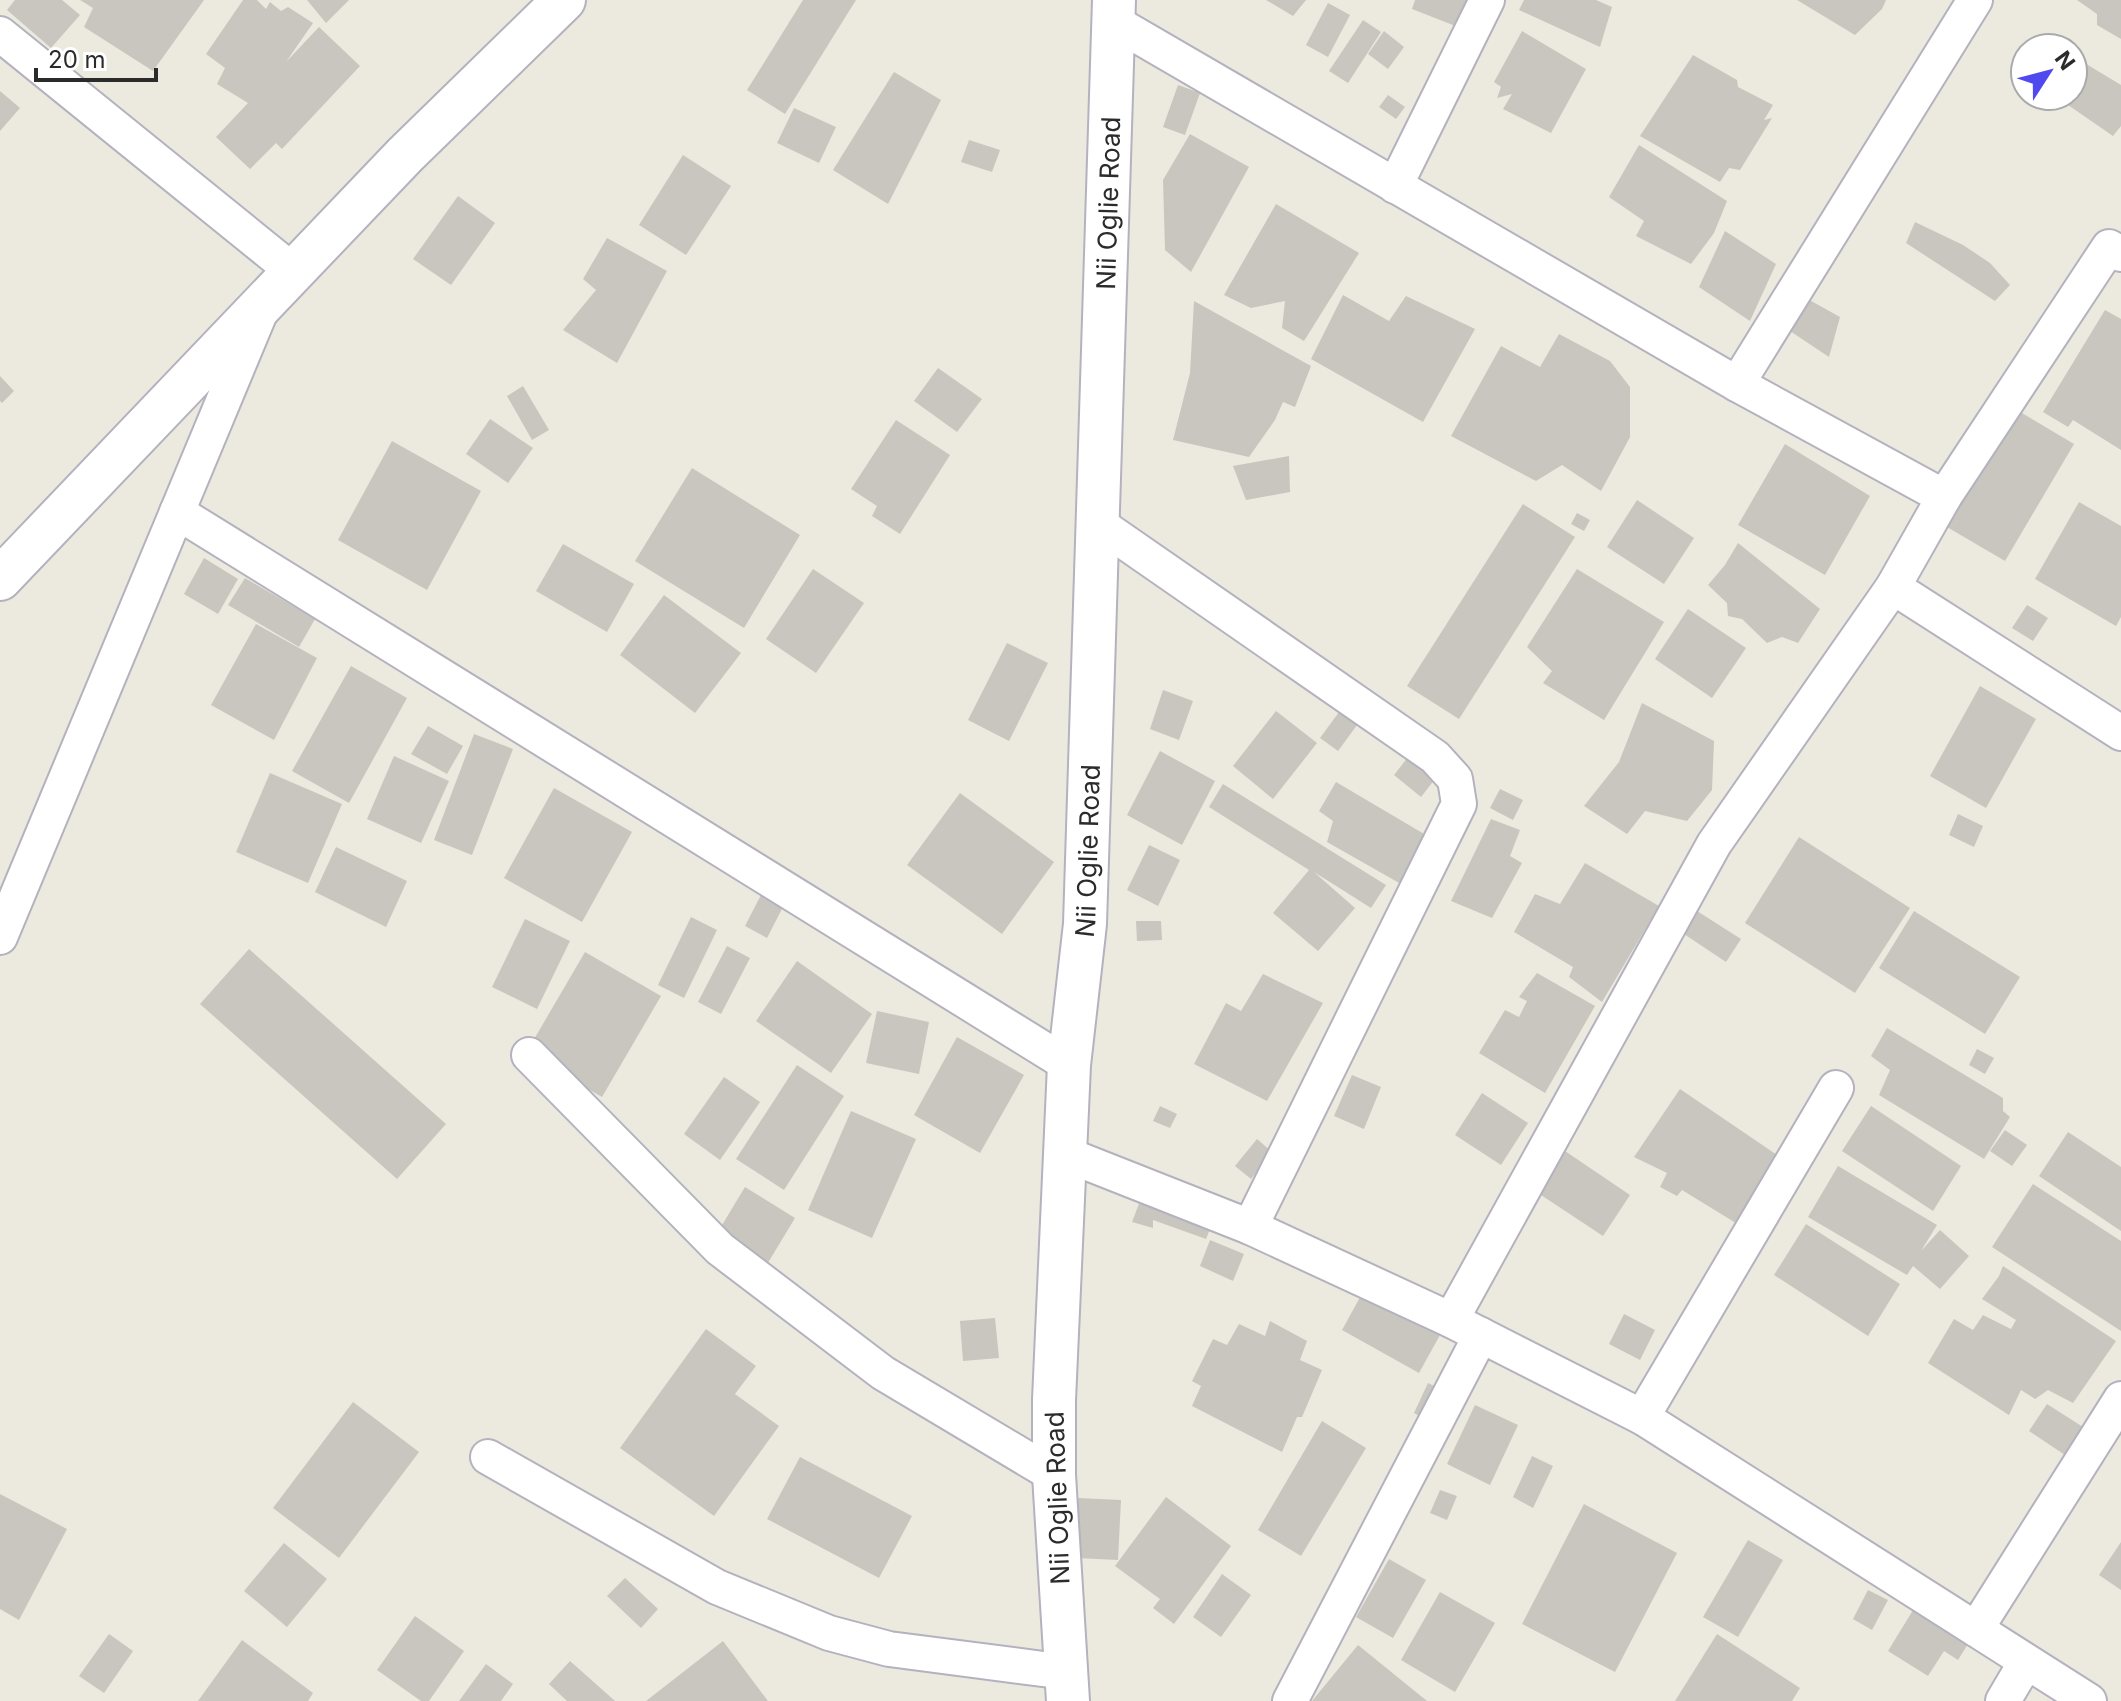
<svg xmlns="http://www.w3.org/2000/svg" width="2121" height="1701" viewBox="0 0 2121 1701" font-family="Inter,sans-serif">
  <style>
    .building { fill: #c8c6be }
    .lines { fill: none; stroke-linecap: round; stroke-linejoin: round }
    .minor-casing { stroke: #b3b2be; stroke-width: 38 }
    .tertiary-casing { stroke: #b3b2be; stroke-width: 46 }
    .minor { stroke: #fff; stroke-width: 34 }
    .tertiary { stroke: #fff; stroke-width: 42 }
    .labels { text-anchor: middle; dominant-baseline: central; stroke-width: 8; stroke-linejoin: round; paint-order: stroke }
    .street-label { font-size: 26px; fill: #2b2b2b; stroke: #fff }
  </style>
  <rect width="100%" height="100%" fill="#eceadf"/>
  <g class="building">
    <polygon points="15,0 62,0 80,15 51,48 7,10"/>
    <polygon points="80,0 204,0 153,71 84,27 93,8"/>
    <polygon points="243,0 257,0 266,9 270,2 281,11 288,7 313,23 286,62 319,27 360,66 282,149 276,143 250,169 216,137 248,103 217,84 225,68 206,54"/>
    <polygon points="307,0 349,0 326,23"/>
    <polygon points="803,0 856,0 785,114 747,90"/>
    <polygon points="1266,0 1306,0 1293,16"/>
    <polygon points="1415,0 1470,0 1458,27 1412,9"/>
    <polygon points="1524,0 1596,0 1612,7 1600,47 1519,10"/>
    <polygon points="1797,0 1886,0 1882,9 1855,35"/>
    <polygon points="2077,0 2121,0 2121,39 2097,25 2097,14"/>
    <polygon points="1328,3 1350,15 1328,57 1306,45"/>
    <polygon points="1363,20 1381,32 1348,83 1329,71"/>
    <polygon points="1384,31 1404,47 1388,69 1368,54"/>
    <polygon points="1522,31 1586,69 1551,133 1503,109 1512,94 1497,98 1501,87 1494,82"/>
    <polygon points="1693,55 1737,80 1738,87 1773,105 1764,120 1772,118 1740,170 1729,168 1720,182 1640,136"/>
    <polygon points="2073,56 2121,85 2121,126 2113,136 2055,96 2073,96"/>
    <polygon points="894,72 941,100 888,204 833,170"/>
    <polygon points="1178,85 1200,93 1185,135 1163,127"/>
    <polygon points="0,91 20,108 0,131"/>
    <polygon points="1388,95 1405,107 1396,119 1379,107"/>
    <polygon points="794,108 836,127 819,163 777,143"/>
    <polygon points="1190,134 1249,167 1191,272 1165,250 1163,180"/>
    <polygon points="969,140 1000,150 992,172 961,162"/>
    <polygon points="1639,145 1727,201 1714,233 1691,264 1636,236 1644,221 1609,197"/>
    <polygon points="683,155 731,186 686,255 639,225"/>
    <polygon points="458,196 495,223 451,285 413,259"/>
    <polygon points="1276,204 1359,253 1304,341 1282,328 1285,301 1251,308 1224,295"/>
    <polygon points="1915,222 1963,245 1990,263 2010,285 1995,301 1906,243"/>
    <polygon points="1725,231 1776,264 1750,321 1699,287"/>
    <polygon points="607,238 667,271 617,363 563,330 596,290 583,279"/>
    <polygon points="1343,295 1389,321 1406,296 1475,329 1423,422 1311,359"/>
    <polygon points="1804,297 1840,317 1829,357 1787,329"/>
    <polygon points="1194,301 1311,366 1295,407 1283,402 1275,420 1249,457 1173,440 1190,373"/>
    <polygon points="2105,310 2121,319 2121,450 2073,420 2068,427 2043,412"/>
    <polygon points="1559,334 1610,361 1630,387 1630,437 1601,491 1562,465 1536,481 1451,436 1501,346 1540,367"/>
    <polygon points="938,368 982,399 957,432 914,401"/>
    <polygon points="0,376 14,391 2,403 0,401"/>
    <polygon points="523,386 549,430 532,440 507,396"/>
    <polygon points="2017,410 2074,444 2005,561 1947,527"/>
    <polygon points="490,419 533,448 508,483 466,454"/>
    <polygon points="896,420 950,455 900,534 872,516 877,506 851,489"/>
    <polygon points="392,441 481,491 427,590 338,540"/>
    <polygon points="1785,444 1870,496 1825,575 1738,525"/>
    <polygon points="1289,456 1290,492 1246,500 1233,466"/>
    <polygon points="692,468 800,535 744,628 635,561"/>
    <polygon points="1637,500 1694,538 1664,584 1607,547"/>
    <polygon points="2079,502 2121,526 2121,617 2116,626 2035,579"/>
    <polygon points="1523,504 1575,537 1459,719 1407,686"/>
    <polygon points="1577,513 1590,520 1584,531 1571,524"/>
    <polygon points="1738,543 1820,609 1798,643 1782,637 1767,643 1742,619 1728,616 1727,603 1708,585 1725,565"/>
    <polygon points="563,544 634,584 607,632 536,591"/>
    <polygon points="204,558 238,579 218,614 184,594"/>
    <polygon points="813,569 864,603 816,673 766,639"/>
    <polygon points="1577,569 1664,622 1604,720 1543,683 1552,671 1527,647"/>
    <polygon points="245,578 315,619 299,647 228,605"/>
    <polygon points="664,595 741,653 695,713 620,655"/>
    <polygon points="2027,605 2048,618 2033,641 2012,628"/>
    <polygon points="1688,609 1746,648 1712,698 1655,659"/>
    <polygon points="256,624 317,658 274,740 211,705"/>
    <polygon points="1007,643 1048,663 1009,741 968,720"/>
    <polygon points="351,666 407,698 349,803 292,771"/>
    <polygon points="1980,686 2036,719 1986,808 1930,776"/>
    <polygon points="1163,690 1193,701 1179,740 1150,729"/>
    <polygon points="1350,697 1368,710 1338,751 1320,738"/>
    <polygon points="1642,703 1714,741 1712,790 1687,821 1645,811 1627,834 1584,806 1619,762"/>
    <polygon points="1276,711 1317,743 1273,799 1233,766"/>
    <polygon points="428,726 463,746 447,774 411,754"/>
    <polygon points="474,734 513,749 472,855 434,840"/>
    <polygon points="1160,751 1215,781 1182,845 1127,815"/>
    <polygon points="1412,752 1439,774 1421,797 1394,775"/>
    <polygon points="394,756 449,781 421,843 367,819"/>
    <polygon points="270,773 342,804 308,883 236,852"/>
    <polygon points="1336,782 1436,841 1408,888 1327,842 1333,821 1319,811"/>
    <polygon points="1223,784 1386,885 1371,908 1314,872 1355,908 1318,951 1273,913 1309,870 1209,807"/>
    <polygon points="554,788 632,832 582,922 504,878"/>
    <polygon points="1500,789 1523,800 1513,820 1490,808"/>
    <polygon points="960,793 1054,862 1002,934 907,865"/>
    <polygon points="1958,814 1983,826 1974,847 1949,835"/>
    <polygon points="1491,819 1520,830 1510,856 1522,863 1492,918 1451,901"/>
    <polygon points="1799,837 1910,908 1855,993 1745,923"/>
    <polygon points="1149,845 1180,860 1158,906 1127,890"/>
    <polygon points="336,847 407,881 386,927 315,892"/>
    <polygon points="1585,863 1659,906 1602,1002 1569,977 1573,967 1514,932 1535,894 1560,904"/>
    <polygon points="763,891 785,903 767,938 745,926"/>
    <polygon points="1686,904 1741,939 1726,962 1672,926"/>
    <polygon points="1914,911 2020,977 1985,1034 1879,968"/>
    <polygon points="691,917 717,930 684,998 658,985"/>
    <polygon points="525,919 570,941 537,1009 492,987"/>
    <polygon points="1136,921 1161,921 1162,940 1137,941"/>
    <polygon points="727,946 750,958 721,1014 698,1002"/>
    <polygon points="249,949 446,1124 397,1179 200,1004"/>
    <polygon points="585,952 661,996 602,1097 526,1053"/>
    <polygon points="797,961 872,1014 831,1073 756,1021"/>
    <polygon points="1537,973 1595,1006 1545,1093 1479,1053 1505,1010 1519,1017 1527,1001 1519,997"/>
    <polygon points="1263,974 1323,1003 1267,1101 1194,1064 1226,1003 1241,1011"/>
    <polygon points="877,1011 929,1022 919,1074 866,1063"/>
    <polygon points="1887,1028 2003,1098 2003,1111 2010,1117 1984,1159 1879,1095 1890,1070 1871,1056"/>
    <polygon points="957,1037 1024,1075 980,1153 914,1115"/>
    <polygon points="1977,1049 1994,1058 1985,1074 1969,1065"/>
    <polygon points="797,1065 844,1096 784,1190 736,1159"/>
    <polygon points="1352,1075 1381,1087 1364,1129 1334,1116"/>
    <polygon points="724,1077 760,1102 720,1160 684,1134"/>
    <polygon points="1680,1089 1786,1161 1744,1228 1682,1190 1677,1196 1660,1187 1667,1173 1634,1157"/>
    <polygon points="1482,1093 1528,1123 1501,1165 1455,1135"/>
    <polygon points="1160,1106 1177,1114 1170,1128 1153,1121"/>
    <polygon points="1871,1106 1961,1166 1933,1211 1842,1151"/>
    <polygon points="851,1111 916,1139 872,1238 808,1210"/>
    <polygon points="2005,1130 2027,1145 2012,1166 1990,1151"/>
    <polygon points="2068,1132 2121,1167 2121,1231 2039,1176"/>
    <polygon points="1257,1139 1272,1152 1251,1179 1235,1166"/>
    <polygon points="1562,1149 1630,1195 1603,1236 1535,1191"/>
    <polygon points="1838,1166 1937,1225 1921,1251 1940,1230 1969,1256 1940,1289 1913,1266 1907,1275 1808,1217"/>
    <polygon points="2033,1184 2121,1241 2121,1331 1992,1247"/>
    <polygon points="745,1187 795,1218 763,1271 713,1240"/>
    <polygon points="1142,1196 1212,1224 1206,1239 1153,1220 1153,1228 1132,1222"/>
    <polygon points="1806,1224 1900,1284 1868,1336 1774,1275"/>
    <polygon points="1210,1240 1244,1254 1233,1281 1200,1266"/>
    <polygon points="2003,1266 2116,1341 2073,1403 2048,1390 2035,1399 2021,1390 2009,1415 1928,1363 1954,1319 1973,1330 1983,1315 2011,1329 2016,1320 1982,1299 1999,1276"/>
    <polygon points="1363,1292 1440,1335 1419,1373 1342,1330"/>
    <polygon points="1624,1314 1655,1330 1640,1360 1609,1344"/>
    <polygon points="995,1318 999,1358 963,1361 960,1321"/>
    <polygon points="1270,1321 1307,1341 1300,1360 1322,1370 1302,1417 1297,1417 1282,1452 1192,1406 1201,1386 1192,1381 1213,1339 1227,1345 1239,1324 1265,1336"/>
    <polygon points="706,1329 756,1366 735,1394 779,1426 714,1516 620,1448"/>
    <polygon points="1428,1383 1438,1388 1423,1418 1414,1413"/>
    <polygon points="353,1402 419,1452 339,1558 273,1508"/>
    <polygon points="2047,1404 2083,1427 2065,1455 2029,1431"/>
    <polygon points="1475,1405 1518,1425 1490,1485 1447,1464"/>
    <polygon points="1322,1421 1366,1448 1301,1556 1258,1530"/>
    <polygon points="1532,1456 1553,1466 1533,1508 1513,1497"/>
    <polygon points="800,1457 912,1516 879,1578 767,1519"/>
    <polygon points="1440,1490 1457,1496 1447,1520 1430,1513"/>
    <polygon points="0,1494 67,1529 19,1620 0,1609"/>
    <polygon points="1166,1497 1231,1546 1174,1624 1153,1608 1160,1599 1115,1566"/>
    <polygon points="1078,1498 1121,1500 1118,1560 1076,1558"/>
    <polygon points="1584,1504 1677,1553 1615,1672 1522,1624"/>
    <polygon points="1748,1540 1783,1560 1738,1637 1703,1617"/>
    <polygon points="2121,1542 2121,1590 2099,1575"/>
    <polygon points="284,1543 327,1579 287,1627 244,1591"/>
    <polygon points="1389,1559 1426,1580 1393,1638 1356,1617"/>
    <polygon points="1222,1574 1251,1595 1221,1637 1193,1617"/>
    <polygon points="625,1578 658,1609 641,1628 607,1596"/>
    <polygon points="1868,1590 1888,1600 1872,1630 1853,1619"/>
    <polygon points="1440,1592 1495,1623 1455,1692 1401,1660"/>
    <polygon points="1918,1602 1973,1636 1958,1660 1944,1651 1928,1676 1888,1651"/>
    <polygon points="415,1616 464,1651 429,1701 421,1701 377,1670"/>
    <polygon points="109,1634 133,1651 104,1693 79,1676"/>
    <polygon points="1717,1634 1800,1688 1792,1701 1675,1701"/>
    <polygon points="242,1640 313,1693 308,1701 198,1701"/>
    <polygon points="723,1641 768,1701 646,1701"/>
    <polygon points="1358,1645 1427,1701 1312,1701"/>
    <polygon points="570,1661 615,1701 567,1701 549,1684"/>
    <polygon points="486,1664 513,1684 501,1701 459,1701"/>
  </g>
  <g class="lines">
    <defs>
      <g id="minor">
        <polyline points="1114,22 1737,384 1944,497 2109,247 2121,254"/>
        <polyline points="0,34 294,272"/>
        <polyline points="1395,186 1487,0"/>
        <polyline points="1737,384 1975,0"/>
        <polyline points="1944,497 1893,587 2121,733"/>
        <polyline points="177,512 1069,1065"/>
        <polyline points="1099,524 1435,757 1455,779 1459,804 1250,1227"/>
        <polyline points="0,937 260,313"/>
        <polyline points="529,1055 720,1249 883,1373 1054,1475"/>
        <polyline points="1065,1154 1250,1227 1451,1320 1642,1417 2089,1701"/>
        <polyline points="1451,1320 1714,844 1893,587"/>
        <polyline points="1642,1417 1836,1088"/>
        <polyline points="488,1457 717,1587 829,1633 889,1649 1066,1672"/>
        <polyline points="1976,1629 2121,1399"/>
        <polyline points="1290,1701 1481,1335"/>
        <polyline points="2003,1701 2026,1662"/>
      </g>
      <g id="tertiary">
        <polyline points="0,579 405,155 564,0"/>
        <path id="s1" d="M1068,1701L1054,1475V1400L1069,1065L1085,924L1114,0"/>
      </g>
    </defs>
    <use href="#minor" class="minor-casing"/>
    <use href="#tertiary" class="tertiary-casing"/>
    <use href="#minor" class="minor"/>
    <use href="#tertiary" class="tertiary"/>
  </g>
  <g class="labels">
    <g class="street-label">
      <text stroke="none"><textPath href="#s1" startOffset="1500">Nii Oglie Road</textPath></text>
      <text stroke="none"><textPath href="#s1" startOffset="852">Nii Oglie Road</textPath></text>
      <text transform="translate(1057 1498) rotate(-92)">Nii Oglie Road</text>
    </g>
  </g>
  <g transform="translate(2049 72) rotate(54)"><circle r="38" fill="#ffffff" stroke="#aaaaaa" stroke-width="2"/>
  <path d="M0-6L14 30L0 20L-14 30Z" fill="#5049ef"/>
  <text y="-12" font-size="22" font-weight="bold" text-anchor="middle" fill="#2b2b2b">N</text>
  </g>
  <path d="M36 68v12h120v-12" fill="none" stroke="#2b2b2b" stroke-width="4"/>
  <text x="48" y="68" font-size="24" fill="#2b2b2b" stroke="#ffffff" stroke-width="6" paint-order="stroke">20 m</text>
</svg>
